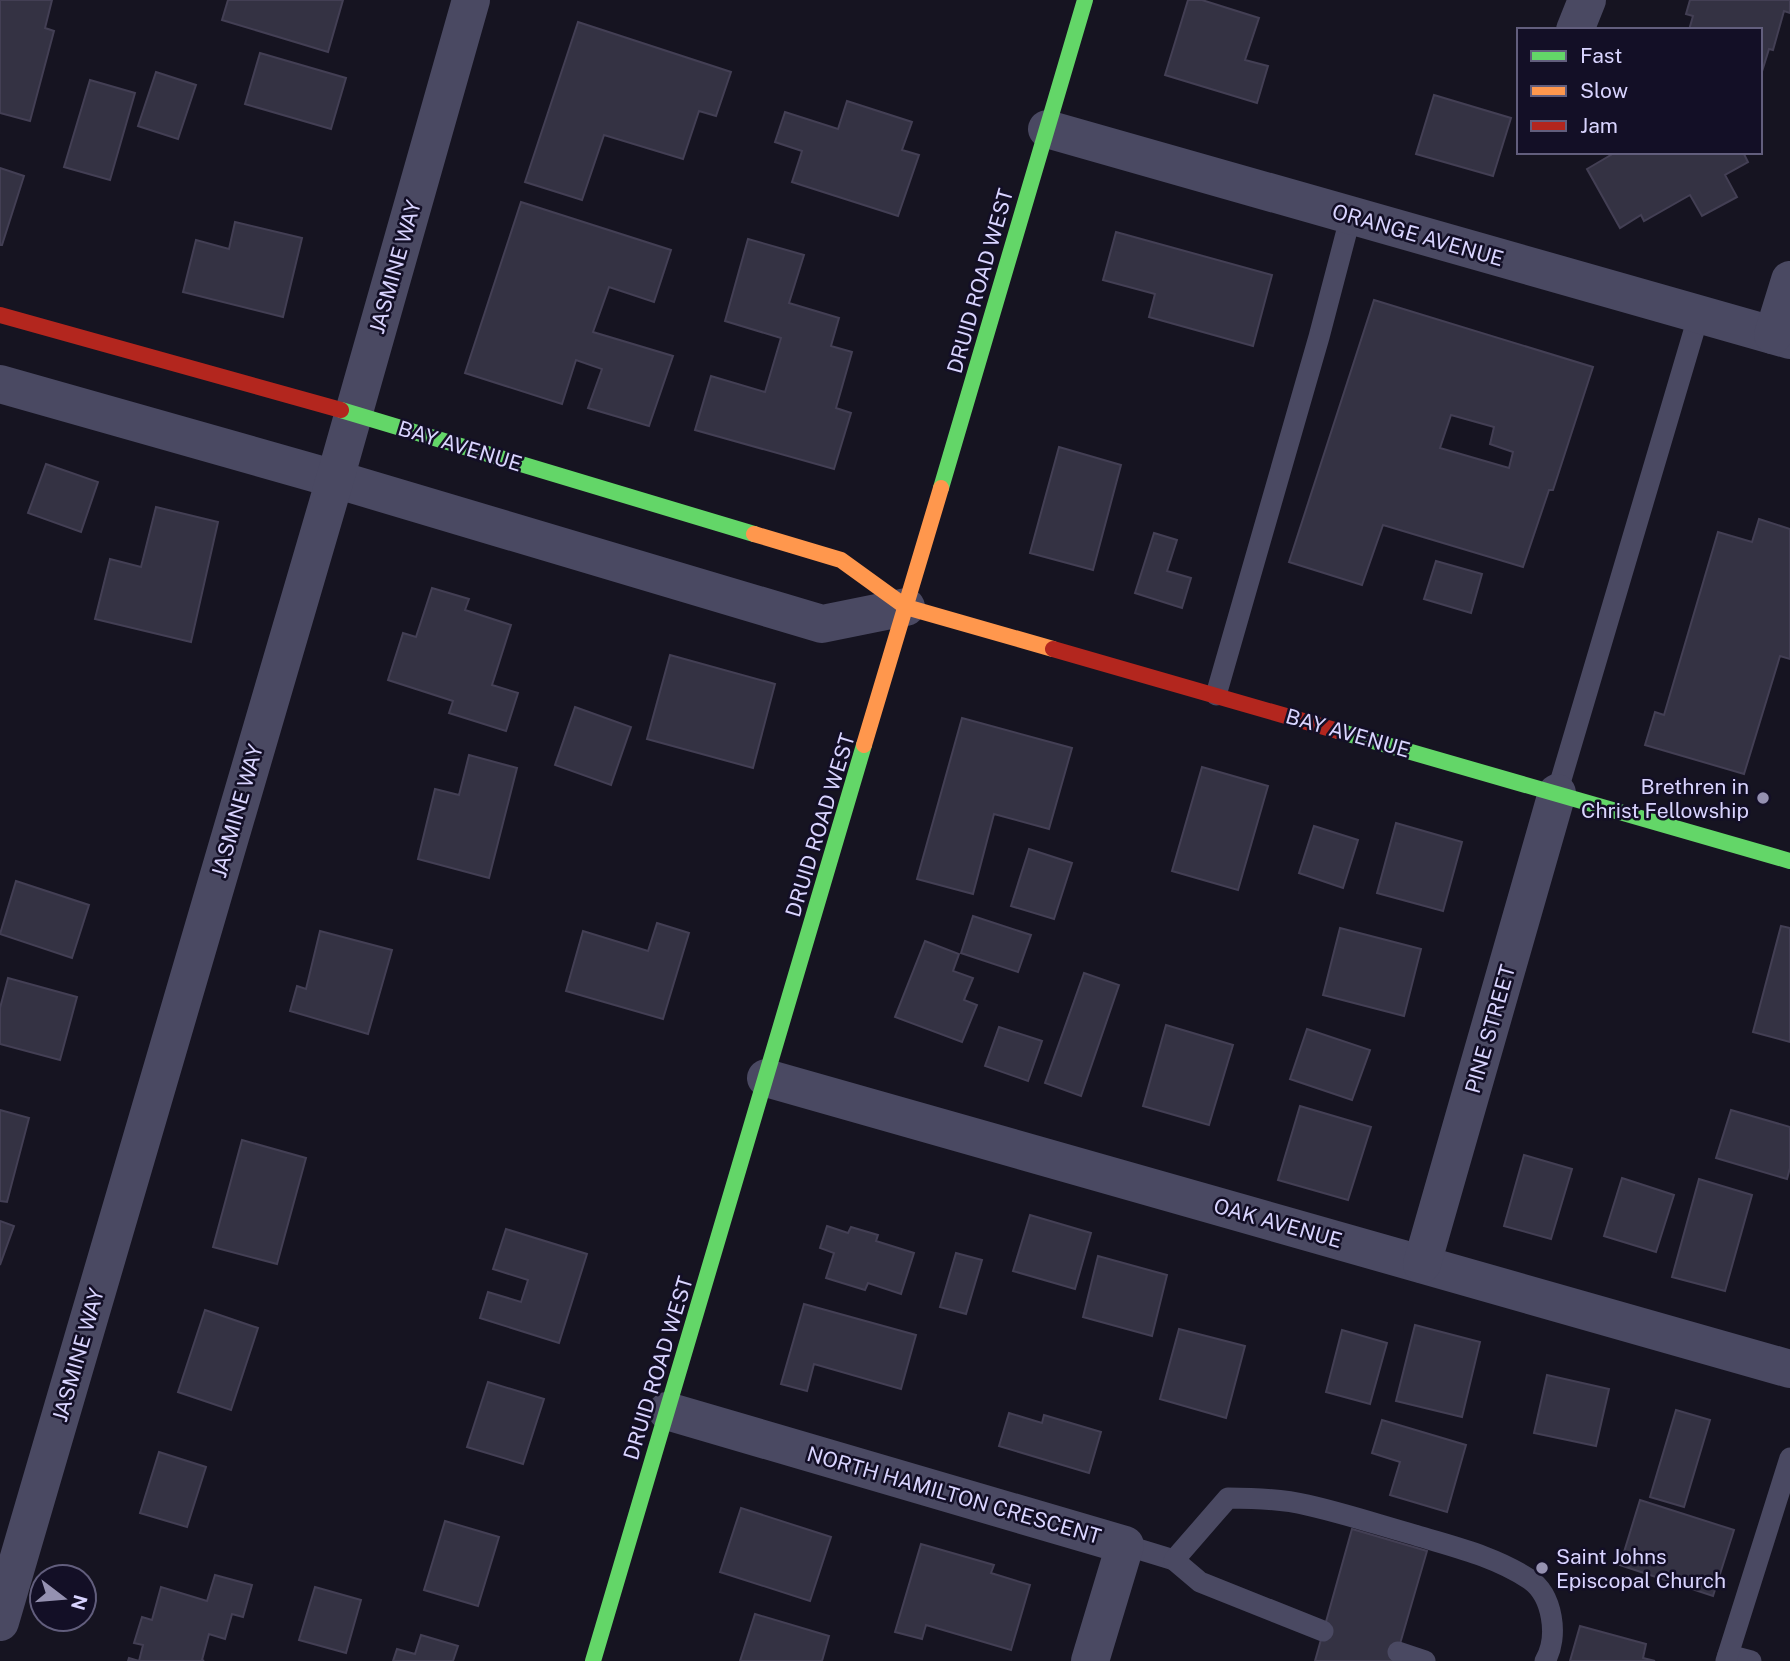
<svg xmlns="http://www.w3.org/2000/svg" width="1790" height="1661" viewBox="0 0 1790 1661" font-family="'Public Sans',sans-serif">
  <style>
    .building { fill: #343243; stroke: #433f54; stroke-width: 2; fill-rule: evenodd }
    .lines { fill: none; stroke-linecap: round; stroke-linejoin: round }
    .lane { stroke: #4a4962; stroke-width: 21 }
    .street { stroke: #4a4962; stroke-width: 38 }
    .fast { stroke: #63d668; stroke-width: 16 }
    .slow { stroke: #ff974d; stroke-width: 16 }
    .jam { stroke: #b3261e; stroke-width: 16 }
    .poi-dot { fill: #9591b1; stroke: #130f26; stroke-width: 2.5 }
    .labels { text-anchor: middle; dominant-baseline: central; stroke-width: 5; stroke-linejoin: round; paint-order: stroke }
    .street-label { font-size: 21px; fill: #d9d4ff; stroke: #130f26 }
    .poi-label { font-size: 21px; fill: #d9d4ff; stroke: #130f26; text-anchor: end }
  </style>
  <rect width="100%" height="100%" fill="#161421"/>
  <g class="building">
    <polygon points="0,0 52,0 45,28 54,31 30,121 0,113"/>
    <polygon points="228,0 343,0 328,52 222,20"/>
    <polygon points="1188,0 1202,0 1259,18 1245,60 1268,66 1257,103 1165,75"/>
    <polygon points="1690,0 1790,0 1790,13 1784,11 1773,50 1769,49 1760,78 1760,30 1689,30 1693,16 1686,14"/>
    <polygon points="578,22 731,72 716,116 699,111 683,159 604,135 582,200 525,182"/>
    <polygon points="260,53 346,78 331,129 245,104"/>
    <polygon points="156,72 196,85 178,139 138,126"/>
    <polygon points="90,80 135,93 110,180 64,167"/>
    <polygon points="1434,95 1511,118 1493,176 1416,154"/>
    <polygon points="847,101 912,122 902,150 919,155 898,216 792,182 802,151 775,142 785,112 838,129"/>
    <polygon points="1616,152 1743,152 1748,162 1725,175 1737,197 1702,216 1690,195 1644,221 1641,215 1620,228 1587,169"/>
    <polygon points="0,168 24,176 2,245 0,245"/>
    <polygon points="521,202 671,250 654,302 609,287 593,332 673,356 649,426 588,408 602,369 576,360 562,404 465,373"/>
    <polygon points="235,222 302,238 283,317 183,292 196,240 229,249"/>
    <polygon points="1116,232 1272,275 1253,346 1149,317 1155,294 1103,280"/>
    <polygon points="748,239 804,255 789,303 839,318 831,346 852,352 836,408 851,413 834,469 695,430 711,376 765,392 781,338 725,321"/>
    <path d="M1374,300L1593,367L1553,490H1549L1523,567L1383,525L1362,585L1289,562ZM1451,415L1494,427L1490,444L1513,452L1509,468L1440,448Z"/>
    <polygon points="1059,447 1121,465 1093,570 1030,553"/>
    <polygon points="46,464 98,482 81,532 28,513"/>
    <polygon points="156,507 218,522 191,642 95,619 110,559 141,567"/>
    <polygon points="1759,519 1790,529 1790,659 1780,656 1744,774 1645,745 1655,712 1664,715 1718,532 1752,542"/>
    <polygon points="1154,533 1177,540 1167,571 1191,578 1182,608 1135,593"/>
    <polygon points="1436,561 1482,574 1471,613 1424,599"/>
    <polygon points="432,588 469,599 465,610 511,625 492,685 518,693 506,731 449,713 453,701 388,680 403,633 416,637"/>
    <polygon points="670,655 775,684 753,768 647,739"/>
    <polygon points="575,707 631,727 611,785 555,765"/>
    <polygon points="962,718 1072,748 1049,829 994,814 973,894 917,879"/>
    <polygon points="469,755 517,768 489,878 418,859 435,789 459,795"/>
    <polygon points="1202,767 1268,786 1238,890 1172,871"/>
    <polygon points="1396,823 1462,842 1443,911 1377,893"/>
    <polygon points="1314,826 1358,840 1343,888 1299,873"/>
    <polygon points="1029,849 1072,863 1054,919 1011,906"/>
    <polygon points="16,881 89,905 72,958 0,934"/>
    <polygon points="973,916 1031,935 1018,972 961,953"/>
    <polygon points="657,923 689,933 663,1019 566,991 583,931 648,951"/>
    <polygon points="1781,926 1790,928 1790,1042 1753,1032"/>
    <polygon points="1340,928 1421,949 1404,1016 1323,995"/>
    <polygon points="320,931 392,950 368,1034 290,1011 297,986 306,989"/>
    <polygon points="925,941 959,954 953,971 973,978 964,1000 977,1005 962,1042 895,1017"/>
    <polygon points="1084,973 1119,985 1081,1096 1045,1083"/>
    <polygon points="8,978 77,997 60,1060 0,1044 0,1008"/>
    <polygon points="1166,1025 1233,1045 1209,1125 1143,1106"/>
    <polygon points="999,1027 1042,1041 1028,1081 985,1066"/>
    <polygon points="1307,1029 1370,1050 1352,1100 1290,1079"/>
    <polygon points="1300,1106 1371,1127 1348,1200 1278,1180"/>
    <polygon points="0,1110 29,1118 7,1202 0,1201"/>
    <polygon points="1731,1110 1790,1127 1790,1168 1787,1179 1716,1158"/>
    <polygon points="242,1140 306,1158 277,1264 213,1247"/>
    <polygon points="1524,1155 1572,1169 1551,1239 1504,1226"/>
    <polygon points="1622,1178 1674,1195 1656,1252 1604,1236"/>
    <polygon points="1699,1179 1752,1195 1725,1291 1672,1277"/>
    <polygon points="1030,1215 1091,1233 1075,1289 1013,1271"/>
    <polygon points="0,1221 14,1226 0,1265"/>
    <polygon points="827,1226 848,1233 851,1227 878,1235 876,1241 914,1253 901,1294 868,1283 865,1290 826,1278 834,1253 820,1248"/>
    <polygon points="506,1229 587,1254 559,1343 480,1318 488,1292 521,1302 528,1280 493,1269"/>
    <polygon points="956,1253 982,1260 966,1314 940,1307"/>
    <polygon points="1098,1256 1167,1275 1152,1336 1083,1317"/>
    <polygon points="804,1304 916,1335 901,1389 814,1364 807,1391 781,1384"/>
    <polygon points="205,1310 258,1328 231,1410 178,1392"/>
    <polygon points="1415,1325 1480,1342 1462,1417 1396,1401"/>
    <polygon points="1179,1329 1245,1346 1226,1418 1160,1399"/>
    <polygon points="1342,1330 1387,1343 1370,1404 1326,1392"/>
    <polygon points="1547,1375 1609,1389 1596,1446 1534,1433"/>
    <polygon points="488,1382 544,1399 523,1464 467,1447"/>
    <polygon points="1676,1410 1710,1420 1684,1507 1650,1497"/>
    <polygon points="1009,1413 1042,1423 1044,1415 1101,1432 1089,1473 999,1446"/>
    <polygon points="1382,1420 1466,1445 1447,1512 1390,1495 1400,1462 1372,1453"/>
    <polygon points="159,1452 206,1467 187,1527 140,1513"/>
    <polygon points="1640,1500 1734,1530 1713,1596 1620,1565"/>
    <polygon points="741,1508 831,1537 810,1601 720,1572"/>
    <polygon points="445,1521 499,1537 478,1606 424,1590"/>
    <polygon points="1352,1529 1427,1551 1395,1661 1315,1661"/>
    <polygon points="921,1544 994,1565 991,1573 1030,1585 1011,1650 926,1625 922,1639 895,1632"/>
    <polygon points="215,1575 252,1585 243,1617 232,1614 225,1639 209,1634 202,1660 204,1661 128,1661 129,1658 139,1661 143,1645 134,1643 142,1617 152,1620 161,1587 207,1601"/>
    <polygon points="315,1587 361,1600 346,1653 299,1640"/>
    <polygon points="755,1614 829,1636 822,1661 740,1661"/>
    <polygon points="1580,1626 1646,1644 1643,1658 1655,1661 1570,1661"/>
    <polygon points="421,1635 458,1646 453,1661 393,1661 397,1649 415,1654"/>
  </g>
  <g class="lines">
    <g class="lane">
      <polyline points="1216,695 1319,337 1351,215"/>
      <polyline points="1557,793 1699,314"/>
      <polyline points="1125,1545 1174,1560"/>
      <path d="M1323,1631L1200,1582L1174,1560L1228,1498C1254,1498 1282,1499 1307,1505C1343,1513 1379,1525 1415,1535C1454,1547 1494,1556 1529,1579C1553,1595 1559,1637 1545,1661"/>
      <polyline points="1398,1652 1425,1661"/>
      <polyline points="1728,1655 1751,1661"/>
      <polyline points="1726,1661 1790,1458"/>
    </g>
    <g class="street">
      <polyline points="1575,30 1587,0"/>
      <polyline points="1047,129 1790,340"/>
      <polyline points="1773,335 1790,280"/>
      <polyline points="0,384 335,479 822,624 906,607"/>
      <polyline points="766,1078 1790,1369"/>
      <polyline points="1422,1264 1557,793"/>
      <polyline points="667,1411 1125,1545 1090,1661"/>
      <polyline points="0,1622 335,479 471,0"/>
    </g>
    <g class="fast">
      <polyline points="341,410 754,534"/>
      <polyline points="941,488 1085,0"/>
      <polyline points="1338,731 1790,861"/>
      <polyline points="593,1661 864,745"/>
    </g>
    <g class="slow">
      <polyline points="754,534 841,560 906,607 1053,649"/>
      <polyline points="864,745 941,488"/>
    </g>
    <g class="jam">
      <polyline points="0,315 341,410"/>
      <polyline points="1053,649 1338,731"/>
    </g>
  </g>
  <g class="poi-dot">
    <circle cx="1763" cy="798" r="7"/>
    <circle cx="1542" cy="1568" r="7"/>
  </g>
  <g class="labels">
    <g class="street-label">
      <text transform="translate(1418 235) rotate(16)">ORANGE AVENUE</text>
      <text transform="translate(395 267) rotate(-74)">JASMINE WAY</text>
      <text transform="translate(980 281) rotate(-74)">DRUID ROAD WEST</text>
      <text transform="translate(460 446) rotate(17)">BAY AVENUE</text>
      <text transform="translate(1348 733) rotate(16)">BAY AVENUE</text>
      <text transform="translate(237 811) rotate(-74)">JASMINE WAY</text>
      <text transform="translate(820 825) rotate(-73)">DRUID ROAD WEST</text>
      <text transform="translate(1490 1029) rotate(-74)">PINE STREET</text>
      <text transform="translate(1278 1223) rotate(16)">OAK AVENUE</text>
      <text transform="translate(78 1355) rotate(-74)">JASMINE WAY</text>
      <text transform="translate(658 1368) rotate(-73)">DRUID ROAD WEST</text>
      <text transform="translate(954 1495) rotate(16)">NORTH HAMILTON CRESCENT</text>
    </g>
    <g class="poi-label">
      <text x="1749" y="786">Brethren in<tspan x="1749" dy="24">Christ Fellowship</tspan></text>
      <text x="1556" y="1556" text-anchor="start">Saint Johns<tspan x="1556" dy="24">Episcopal Church</tspan></text>
    </g>
  </g>
  <rect x="1517" y="28" width="245" height="126" fill="#130f26" stroke="#625e7d" stroke-width="2"/>
  <rect x="1531" y="51" width="35" height="10" fill="#63d668" stroke="#625e7d" stroke-width="2"/>
  <text x="1580" y="63" font-size="21" fill="#d9d4ff">Fast</text>
  <rect x="1531" y="86" width="35" height="10" fill="#ff974d" stroke="#625e7d" stroke-width="2"/>
  <text x="1580" y="98" font-size="21" fill="#d9d4ff">Slow</text>
  <rect x="1531" y="121" width="35" height="10" fill="#b3261e" stroke="#625e7d" stroke-width="2"/>
  <text x="1580" y="133" font-size="21" fill="#d9d4ff">Jam</text>
  <g transform="translate(63 1598) rotate(106)"><circle r="33" fill="#130f26" stroke="#625e7d" stroke-width="2"/>
  <path d="M0-5L12 26L0 18L-12 26Z" fill="#9591b1"/>
  <text y="-10" font-size="19" font-weight="bold" text-anchor="middle" fill="#d9d4ff">N</text>
  </g>
</svg>
